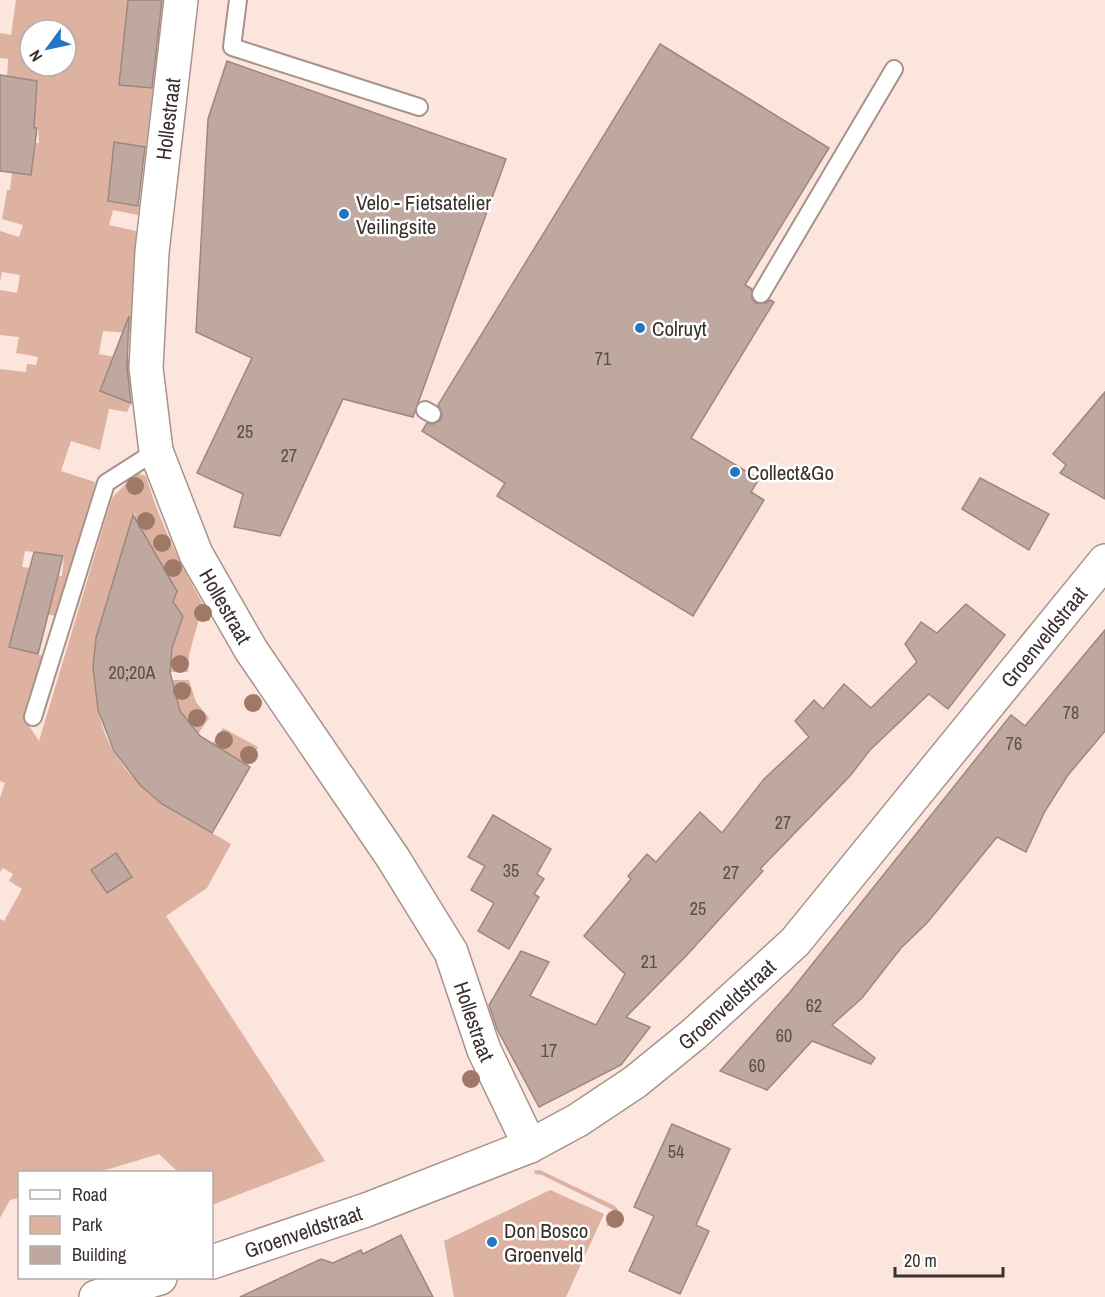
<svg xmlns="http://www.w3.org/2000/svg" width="1105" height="1297" viewBox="0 0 1105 1297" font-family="'Archivo Narrow',sans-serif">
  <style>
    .green { fill: #deb2a1; fill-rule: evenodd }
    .building { fill: #bea8a0; stroke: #9c8880; stroke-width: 1.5 }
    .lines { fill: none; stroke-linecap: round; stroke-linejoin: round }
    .service-casing { stroke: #a8938b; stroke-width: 20 }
    .minor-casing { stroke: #a8938b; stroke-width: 36 }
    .service { stroke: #fff; stroke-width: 16 }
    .minor { stroke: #fff; stroke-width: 33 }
    .tree { fill: #a07867 }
    .poi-dot { fill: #2376c4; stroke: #fff; stroke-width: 2 }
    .labels { text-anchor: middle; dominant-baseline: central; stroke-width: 5; stroke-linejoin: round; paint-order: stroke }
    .number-label { font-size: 18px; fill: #5b4f4a }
    .street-label { font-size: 21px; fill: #3a312e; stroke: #fff }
    .poi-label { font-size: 21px; fill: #3a312e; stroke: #fff; text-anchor: start }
  </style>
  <rect width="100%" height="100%" fill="#fce5dd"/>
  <g class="green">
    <path d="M16,0H128L126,23L159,30L158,40L125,32L119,84L153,88L146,147L114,143L111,164L118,165L110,181L108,201L139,206L138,215L113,210L109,225L136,231L140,240L132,333L103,331L99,354L132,360L138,387L106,375L100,391L131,403L127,412L109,409L100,450L71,441L61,471L95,482L93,491L55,616L20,607L10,647L43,656L24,718L39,741L112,498L136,473L146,476C161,527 184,571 210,617V621L199,619L189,655L188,672H170L172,648L182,616L173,602L176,591L135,520V512C103,616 53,720 160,802C181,818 208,830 231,844L207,888L166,916L325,1161L212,1205V1172H178L159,1154L99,1172H20L19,1198L10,1200L0,1218V919L4,921L22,889L9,881L13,874L3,868L0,872V798L5,783L0,781V369L26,372L27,364L36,365L38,357L16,353L19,337L0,335V290L17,293L20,275L2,272L0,282V231L19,237L23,225L2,219L7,190H10L12,173L31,174L33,163L22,161L23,142L39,143L38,128L13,126L7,76L8,59L0,58V33L11,35ZM30,30H66V66H30ZM25,551L64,556L62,576L32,573L33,568L22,567Z"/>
    <polygon points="171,680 189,680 196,702 209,718 198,734 180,711"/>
    <polygon points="223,728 258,747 248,765 212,744"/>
    <polygon points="540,1170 613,1205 618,1209 618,1224 606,1226 613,1210 542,1175 535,1174 534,1171"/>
    <polygon points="550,1190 604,1214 566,1297 454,1297 444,1241"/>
  </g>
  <g class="building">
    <polygon points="128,0 162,0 152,88 119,85"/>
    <polygon points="660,44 829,148 745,285 752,289 752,299 756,303 766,303 770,300 774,302 691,438 759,479 751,492 764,500 693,616 497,496 505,483 422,431 427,423 433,424 441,420 442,413 438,405"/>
    <polygon points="227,61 506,159 413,417 343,399 280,536 234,527 243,494 197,473 252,358 196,332 208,119"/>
    <polygon points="0,75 37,81 34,128 37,128 31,175 0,171"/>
    <polygon points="114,142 145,147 138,206 108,201"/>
    <polygon points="129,316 127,367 131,403 100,391"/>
    <polygon points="1105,392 1105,499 1060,473 1066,465 1053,454"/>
    <polygon points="980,478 1049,514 1029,550 962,509"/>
    <polygon points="133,515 177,591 173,602 183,616 172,648 170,672 180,711 200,736 250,767 212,833 162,804 140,785 114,751 98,710 93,667 96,638"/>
    <polygon points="34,552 63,556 38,654 9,647"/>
    <polygon points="966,604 1005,635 948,709 929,694 870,750 850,776 760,869 763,871 687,955 626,1017 650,1027 621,1065 539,1107 497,1029 489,1005 521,951 549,962 530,996 596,1025 625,974 584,936 631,879 628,876 647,854 656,862 700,812 722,833 764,779 809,737 795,721 814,700 823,709 844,684 871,708 917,662 905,644 921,622 937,633"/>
    <polygon points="1105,630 1105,731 1068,775 1045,811 1026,852 997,837 927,923 901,948 862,998 832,1025 875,1058 871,1064 812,1041 767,1090 720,1071 790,992 1011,715 1025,726"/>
    <polygon points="493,815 551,849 537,874 544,879 534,894 539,897 509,949 478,931 494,903 471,890 485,866 468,857"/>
    <polygon points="116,853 132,877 107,893 91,870"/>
    <polygon points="672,1124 730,1149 696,1225 709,1231 680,1294 629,1271 654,1216 634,1207"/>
    <polygon points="401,1235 433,1297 240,1297 321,1259 333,1263 361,1250 363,1254"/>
  </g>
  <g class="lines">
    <defs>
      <g id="service">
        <polyline points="238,0 232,47 419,107"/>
        <polyline points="761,294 894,69"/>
        <polyline points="425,410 432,414"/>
        <polyline points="33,717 106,483 156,451"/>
      </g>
      <g id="minor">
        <path id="s1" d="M181,0L152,252L146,368L156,451L196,554L251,650L393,858L451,952L484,1050L530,1146"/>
        <path id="s2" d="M212,1262L366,1210L530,1146L578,1120L635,1082L694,1034L795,942L1105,561"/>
        <polyline points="96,1297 160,1278"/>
      </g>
    </defs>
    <use href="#service" class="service-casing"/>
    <use href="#minor" class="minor-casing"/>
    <use href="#service" class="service"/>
    <use href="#minor" class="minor"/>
  </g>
  <g class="tree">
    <circle cx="135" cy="486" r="9"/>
    <circle cx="146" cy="521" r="9"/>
    <circle cx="162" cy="543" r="9"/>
    <circle cx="173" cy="568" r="9"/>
    <circle cx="203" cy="613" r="9"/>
    <circle cx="180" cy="664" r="9"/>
    <circle cx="182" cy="691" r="9"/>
    <circle cx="253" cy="703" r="9"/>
    <circle cx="197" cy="718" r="9"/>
    <circle cx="224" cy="740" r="9"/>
    <circle cx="249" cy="755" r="9"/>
    <circle cx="471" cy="1079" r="9"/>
    <circle cx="615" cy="1219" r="9"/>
  </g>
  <g class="poi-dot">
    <circle cx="344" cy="214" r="6"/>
    <circle cx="640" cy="328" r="6"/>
    <circle cx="735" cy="472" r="6"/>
    <circle cx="492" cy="1242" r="6"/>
  </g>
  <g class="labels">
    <g class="number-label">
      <text x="603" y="358">71</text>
      <text x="245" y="431">25</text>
      <text x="289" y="455">27</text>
      <text x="132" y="672">20;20A</text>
      <text x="1071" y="712">78</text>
      <text x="1014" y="743">76</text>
      <text x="783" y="822">27</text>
      <text x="511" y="870">35</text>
      <text x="731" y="872">27</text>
      <text x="698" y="908">25</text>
      <text x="649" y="961">21</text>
      <text x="814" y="1005">62</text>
      <text x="784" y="1035">60</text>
      <text x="549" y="1050">17</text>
      <text x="757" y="1065">60</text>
      <text x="676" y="1151">54</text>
    </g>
    <g class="street-label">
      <text transform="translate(168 119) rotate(-83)">Hollestraat</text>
      <text stroke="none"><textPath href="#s1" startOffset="624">Hollestraat</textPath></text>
      <text stroke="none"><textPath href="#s2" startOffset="1068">Groenveldstraat</textPath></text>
      <text stroke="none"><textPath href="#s2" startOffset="582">Groenveldstraat</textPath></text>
      <text stroke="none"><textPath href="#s1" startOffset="1110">Hollestraat</textPath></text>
      <text stroke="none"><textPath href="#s2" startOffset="96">Groenveldstraat</textPath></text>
    </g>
    <g class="poi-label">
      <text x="356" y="202">Velo - Fietsatelier<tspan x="356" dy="24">Veilingsite</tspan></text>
      <text x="652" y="328">Colruyt</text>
      <text x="747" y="472">Collect&amp;Go</text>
      <text x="504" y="1230">Don Bosco<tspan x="504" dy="24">Groenveld</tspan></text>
    </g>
  </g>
  <rect x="18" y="1171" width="195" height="108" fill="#ffffff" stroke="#b0adab" stroke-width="1.5"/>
  <rect x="30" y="1190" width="30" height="9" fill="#ffffff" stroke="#b0adab" stroke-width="1.5"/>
  <text x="72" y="1201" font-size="18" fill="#3a312e">Road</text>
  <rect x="30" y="1216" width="30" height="18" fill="#deb2a1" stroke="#b0adab" stroke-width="1.5"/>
  <text x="72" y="1231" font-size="18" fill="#3a312e">Park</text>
  <rect x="30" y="1246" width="30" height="18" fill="#bea8a0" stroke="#b0adab" stroke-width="1.5"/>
  <text x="72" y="1261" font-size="18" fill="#3a312e">Building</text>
  <g transform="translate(48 48) rotate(237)"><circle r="28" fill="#ffffff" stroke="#b0adab" stroke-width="1.5"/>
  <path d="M0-4.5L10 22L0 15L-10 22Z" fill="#2376c4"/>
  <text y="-9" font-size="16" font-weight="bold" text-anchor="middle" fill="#3a312e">N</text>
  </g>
  <path d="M895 1267v9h108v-9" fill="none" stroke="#3a312e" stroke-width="3"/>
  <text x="904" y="1267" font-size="18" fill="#3a312e" stroke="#ffffff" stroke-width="4.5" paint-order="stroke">20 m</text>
</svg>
